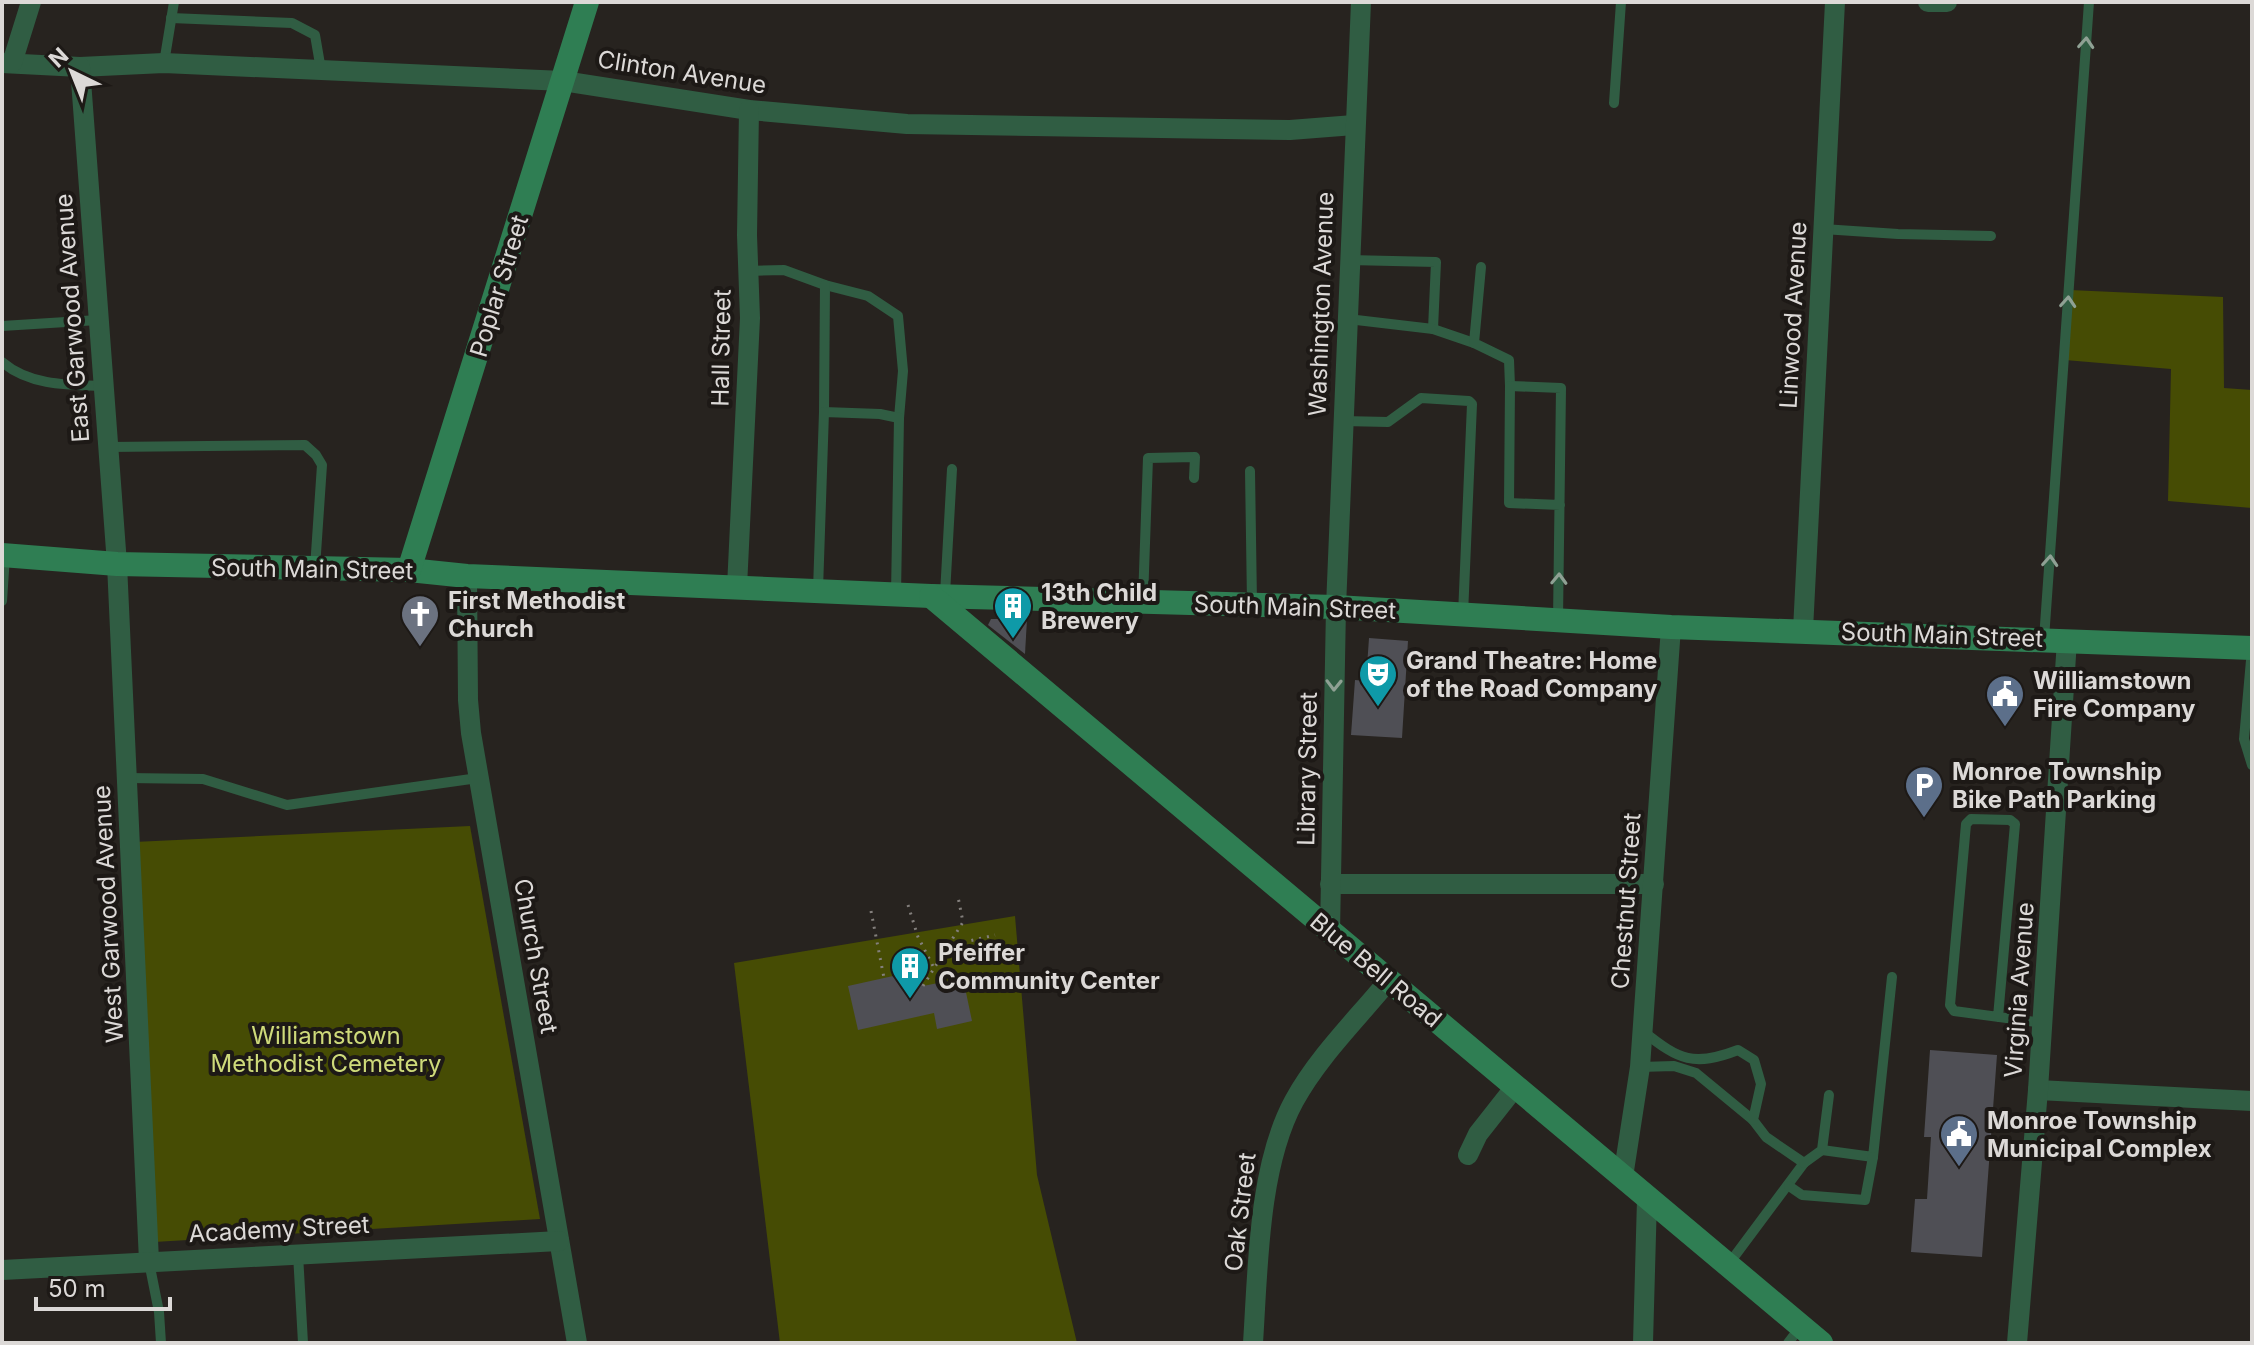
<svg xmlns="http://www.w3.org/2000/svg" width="2254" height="1345" viewBox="0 0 2254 1345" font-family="Inter,sans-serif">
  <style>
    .green { fill: #464c04 }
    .building { fill: #4f4f55 }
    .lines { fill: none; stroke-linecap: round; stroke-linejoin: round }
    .path { stroke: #837f7c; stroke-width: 3; stroke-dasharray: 2 6; stroke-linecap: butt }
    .lane { stroke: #305d43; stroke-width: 10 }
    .street { stroke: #305d43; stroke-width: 20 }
    .secondary { stroke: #2f7e53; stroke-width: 24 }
    .oneway { stroke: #8fa194 }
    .labels { text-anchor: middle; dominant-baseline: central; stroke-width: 8; stroke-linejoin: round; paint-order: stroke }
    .street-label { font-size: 24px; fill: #dcd9d7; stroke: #1d1916 }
    .poi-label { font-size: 24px; font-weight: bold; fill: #dcd9d7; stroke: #1d1916; text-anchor: start }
    .park-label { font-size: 24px; fill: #ceda7a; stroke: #1d1916 }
  </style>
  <rect width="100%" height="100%" fill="#27231f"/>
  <g class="green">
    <polygon points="2070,290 2223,297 2224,388 2252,390 2252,508 2168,501 2171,369 2065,360"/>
    <polygon points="470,826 540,1219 154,1242 134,842"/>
    <polygon points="1015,916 1037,1175 1077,1343 780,1343 734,963"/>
  </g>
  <g class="building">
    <polygon points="991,619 1027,619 1025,654 988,625"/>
    <polygon points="1369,638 1408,641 1402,738 1351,735 1355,680 1366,681"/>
    <polygon points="920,970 923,986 963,978 972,1021 937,1029 934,1013 858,1030 848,986"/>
    <polygon points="1930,1050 1997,1055 1982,1257 1911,1252 1915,1199 1927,1199 1931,1137 1924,1137"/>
  </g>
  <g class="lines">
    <g class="path">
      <polyline points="908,905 918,937 934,968"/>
      <polyline points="871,911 884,978"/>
      <polyline points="948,946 995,935"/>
      <polyline points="923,986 963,922 958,897"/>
    </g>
    <g class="lane">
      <polyline points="171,18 292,23 315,35 321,70"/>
      <polyline points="164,63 174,2"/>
      <polyline points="1614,103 1621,2"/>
      <polyline points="1823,229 1898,234 1991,236"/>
      <polyline points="1349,260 1436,262 1433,329 1474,343"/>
      <polyline points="1481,267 1474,343 1509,360 1510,386"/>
      <polyline points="748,271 784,270 825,285 868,296 898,316 903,371 899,418"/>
      <polyline points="1348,319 1433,329"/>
      <polyline points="2,326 98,320"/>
      <path d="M2,362C30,386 69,385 104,386"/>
      <polyline points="824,412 825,285"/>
      <polyline points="1343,421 1388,422 1421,398 1469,401 1472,404 1463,615"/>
      <polyline points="108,447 305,445 316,455 322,465 315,568"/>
      <polyline points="1250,471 1252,603"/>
      <polyline points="818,590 824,412 880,414 899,418 896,594"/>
      <polyline points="945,594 952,469"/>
      <polyline points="1143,600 1148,458 1195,457 1194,478"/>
      <polyline points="2,601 5,556"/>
      <polyline points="1558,620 1561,388 1510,386 1509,503 1560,505"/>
      <polyline points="2044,639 2089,2"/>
      <polyline points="2252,649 2244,739 2252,765"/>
      <polyline points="127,778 203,779 287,805 478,778"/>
      <polyline points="1998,1017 2015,824 2010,820 1971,819 1966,824 1950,1005 1954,1011 2043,1023"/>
      <path d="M1644,1032C1679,1060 1694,1067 1738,1050L1754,1060L1761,1084L1753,1120L1766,1137L1804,1163L1728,1265"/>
      <polyline points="1640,1067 1674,1066 1696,1073 1753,1120"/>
      <polyline points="1822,1150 1873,1157 1892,977"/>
      <polyline points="1804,1163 1822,1150 1829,1095"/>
      <polyline points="1789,1186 1802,1195 1865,1200 1873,1157"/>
      <polyline points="298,1254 303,1343"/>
      <polyline points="149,1262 159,1312 161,1343"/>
      <polyline points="1788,1343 1801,1326"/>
    </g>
    <g class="street">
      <polyline points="1928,2 1947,2"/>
      <polyline points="2,63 80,67 164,63 563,81 749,110 907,124 1290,130 1354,125"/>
      <polyline points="12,63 31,2"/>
      <polyline points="80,67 117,564 149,1261"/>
      <polyline points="467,576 468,700 471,733 577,1343"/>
      <polyline points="737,587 750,318 747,235 749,110"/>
      <polyline points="1803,630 1835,2"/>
      <polyline points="1330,884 1654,884"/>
      <polyline points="1330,932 1336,607 1361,2"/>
      <polyline points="2038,1090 2252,1101"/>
      <polyline points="1468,1155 1478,1134 1515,1087"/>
      <polyline points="1623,1177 1640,1067 1671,627"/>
      <polyline points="2,1270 559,1241"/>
      <path d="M1253,1343C1258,1269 1258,1167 1294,1101C1318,1057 1357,1019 1389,980"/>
      <polyline points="1643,1343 1647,1199"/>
      <polyline points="2017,1343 2038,1090 2067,640"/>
    </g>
    <g class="secondary">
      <polyline points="2,555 117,564 409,570 467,576 931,596 1336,607 1671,627 2252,648"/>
      <polyline points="409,570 587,2"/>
      <polyline points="931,596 1821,1343"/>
    </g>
  </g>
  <defs><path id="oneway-chevron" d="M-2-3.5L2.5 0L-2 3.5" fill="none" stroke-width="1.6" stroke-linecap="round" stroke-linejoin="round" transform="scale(2)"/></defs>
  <g class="oneway">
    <use href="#oneway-chevron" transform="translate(2086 43) rotate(-86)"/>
    <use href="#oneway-chevron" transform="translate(2068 302) rotate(-86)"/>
    <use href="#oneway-chevron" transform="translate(2050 561) rotate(-86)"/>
    <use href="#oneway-chevron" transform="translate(1559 579) rotate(-88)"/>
    <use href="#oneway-chevron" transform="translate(1334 685) rotate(91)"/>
  </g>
  <defs>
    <symbol id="building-pin" viewBox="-11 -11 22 30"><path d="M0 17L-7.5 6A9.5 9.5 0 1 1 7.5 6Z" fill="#0f9aa8" stroke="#1d1916"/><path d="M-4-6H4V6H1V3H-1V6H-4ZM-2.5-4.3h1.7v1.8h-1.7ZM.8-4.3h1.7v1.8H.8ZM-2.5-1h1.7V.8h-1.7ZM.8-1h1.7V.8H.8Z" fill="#fff"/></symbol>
    <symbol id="church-pin" viewBox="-11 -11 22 30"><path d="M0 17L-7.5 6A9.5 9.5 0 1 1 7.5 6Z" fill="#6b7280" stroke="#1d1916"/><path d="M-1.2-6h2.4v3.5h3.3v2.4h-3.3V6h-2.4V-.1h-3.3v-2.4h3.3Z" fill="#fff"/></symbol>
    <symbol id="theatre-pin" viewBox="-11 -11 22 30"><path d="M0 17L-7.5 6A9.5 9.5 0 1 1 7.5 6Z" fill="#0f9aa8" stroke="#1d1916"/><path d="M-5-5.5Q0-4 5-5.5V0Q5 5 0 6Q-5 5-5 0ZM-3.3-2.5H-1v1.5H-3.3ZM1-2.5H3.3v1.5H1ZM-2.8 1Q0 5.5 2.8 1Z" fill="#fff"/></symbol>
    <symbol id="civic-pin" viewBox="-11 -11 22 30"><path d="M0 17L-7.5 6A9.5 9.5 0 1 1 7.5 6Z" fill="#5c6f8a" stroke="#1d1916"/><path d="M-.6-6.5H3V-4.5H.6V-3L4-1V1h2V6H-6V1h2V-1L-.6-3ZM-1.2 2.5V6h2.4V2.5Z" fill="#fff"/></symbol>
    <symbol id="parking-pin" viewBox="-11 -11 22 30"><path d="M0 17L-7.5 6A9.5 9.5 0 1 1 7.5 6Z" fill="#5c6f8a" stroke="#1d1916"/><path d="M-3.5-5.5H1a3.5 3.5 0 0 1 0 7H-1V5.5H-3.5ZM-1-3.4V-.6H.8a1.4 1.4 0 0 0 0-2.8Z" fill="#fff"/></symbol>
  </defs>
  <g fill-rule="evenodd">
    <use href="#building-pin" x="991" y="584" width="44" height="60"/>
    <use href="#church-pin" x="398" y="592" width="44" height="60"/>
    <use href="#theatre-pin" x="1356" y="652" width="44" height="60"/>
    <use href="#civic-pin" x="1983" y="672" width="44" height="60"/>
    <use href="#parking-pin" x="1902" y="763" width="44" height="60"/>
    <use href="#building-pin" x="888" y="944" width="44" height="60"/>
    <use href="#civic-pin" x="1937" y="1112" width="44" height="60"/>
  </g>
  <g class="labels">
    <g class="street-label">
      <text transform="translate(682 72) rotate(9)">Clinton Avenue</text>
      <text transform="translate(499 286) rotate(-73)">Poplar Street</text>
      <text transform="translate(1321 304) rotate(-88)">Washington Avenue</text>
      <text transform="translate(1793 315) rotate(-87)">Linwood Avenue</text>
      <text transform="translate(72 318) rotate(-94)">East Garwood Avenue</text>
      <text transform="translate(721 348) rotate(-89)">Hall Street</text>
      <text transform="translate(312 569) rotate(1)">South Main Street</text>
      <text transform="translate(1295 607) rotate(2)">South Main Street</text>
      <text transform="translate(1942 635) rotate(2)">South Main Street</text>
      <text transform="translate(1307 769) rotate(-89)">Library Street</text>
      <text transform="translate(1626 901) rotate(-86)">Chestnut Street</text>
      <text transform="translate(108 914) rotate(-93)">West Garwood Avenue</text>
      <text transform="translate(536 956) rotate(80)">Church Street</text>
      <text transform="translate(1376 970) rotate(40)">Blue Bell Road</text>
      <text transform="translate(2019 990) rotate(-86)">Virginia Avenue</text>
      <text transform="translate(1240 1212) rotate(-83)">Oak Street</text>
      <text transform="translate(279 1229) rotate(-3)">Academy Street</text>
    </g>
    <g class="poi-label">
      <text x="1041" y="592">13th Child<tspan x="1041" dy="28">Brewery</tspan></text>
      <text x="448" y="600">First Methodist<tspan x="448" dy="28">Church</tspan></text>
      <text x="1406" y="660">Grand Theatre: Home<tspan x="1406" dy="28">of the Road Company</tspan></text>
      <text x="2033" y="680">Williamstown<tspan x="2033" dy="28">Fire Company</tspan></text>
      <text x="1952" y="771">Monroe Township<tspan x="1952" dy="28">Bike Path Parking</tspan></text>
      <text x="938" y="952">Pfeiffer<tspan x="938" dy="28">Community Center</tspan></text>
      <text x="1987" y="1120">Monroe Township<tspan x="1987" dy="28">Municipal Complex</tspan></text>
    </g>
    <g class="park-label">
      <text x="326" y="1035">Williamstown<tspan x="326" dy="28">Methodist Cemetery</tspan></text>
    </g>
  </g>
  <rect width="2254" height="1345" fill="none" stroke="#dcd9d7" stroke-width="8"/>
  <g transform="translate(72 72) rotate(317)" stroke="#1d1916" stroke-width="6" paint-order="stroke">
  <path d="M0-6L14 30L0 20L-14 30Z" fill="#dcd9d7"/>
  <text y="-12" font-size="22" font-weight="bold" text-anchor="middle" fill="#dcd9d7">N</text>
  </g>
  <path d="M36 1297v12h134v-12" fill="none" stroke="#dcd9d7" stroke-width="4"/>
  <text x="48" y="1297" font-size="24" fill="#dcd9d7" stroke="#1d1916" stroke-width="6" paint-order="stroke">50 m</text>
</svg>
